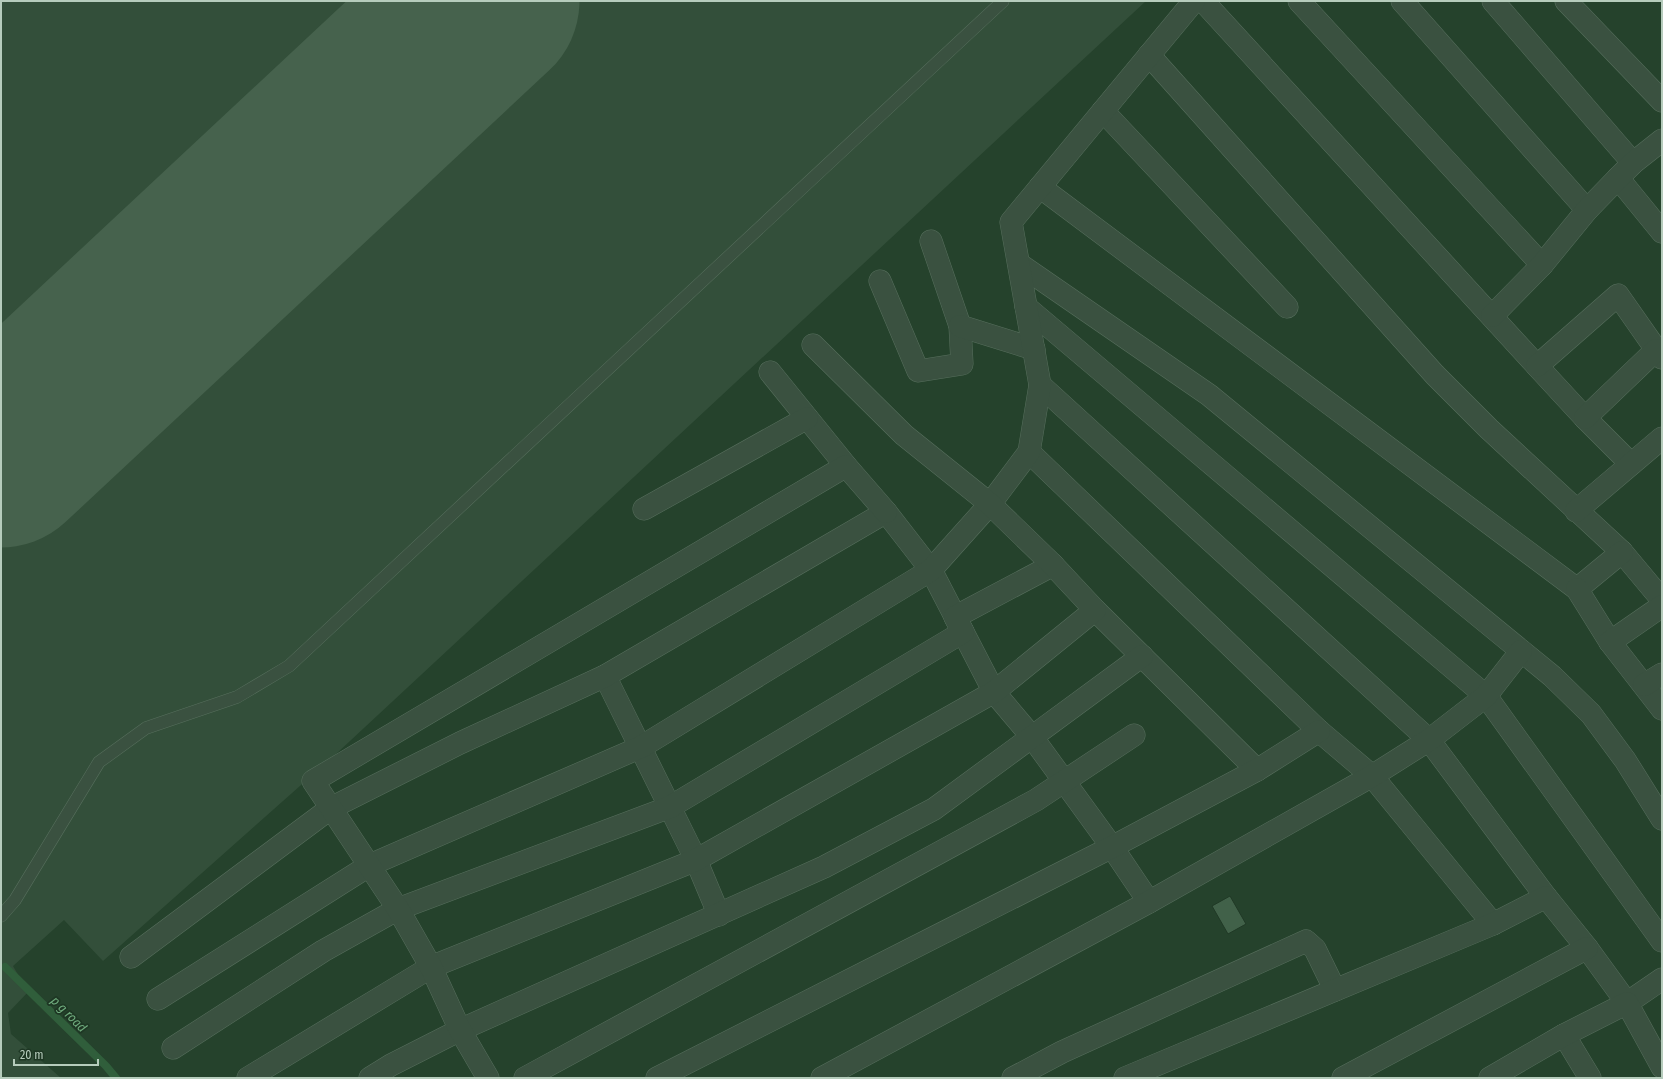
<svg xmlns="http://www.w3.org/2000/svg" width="1663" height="1079" viewBox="0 0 1663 1079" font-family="'Fira Sans Condensed',sans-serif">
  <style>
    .airport { fill: #334f3a }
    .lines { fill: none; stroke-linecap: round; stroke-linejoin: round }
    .stream { stroke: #305e3b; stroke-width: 8 }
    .runway { stroke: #46624d; stroke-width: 189 }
    .building { fill: #416149; stroke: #203926 }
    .lane-casing { stroke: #576f5d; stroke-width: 13 }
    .street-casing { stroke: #576f5d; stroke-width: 23 }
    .lane { stroke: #3a5140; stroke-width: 12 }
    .street { stroke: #3a5140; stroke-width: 22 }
    .labels { text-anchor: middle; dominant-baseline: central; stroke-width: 3.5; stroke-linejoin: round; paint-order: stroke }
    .water-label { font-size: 13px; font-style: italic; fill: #6fab7d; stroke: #1e3724 }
  </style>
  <rect width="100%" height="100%" fill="#25422c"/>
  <polygon class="airport" points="1,1 1146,1 336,754 103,961 64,920 13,966 28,992 8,1013 11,1034 61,1078 1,1078"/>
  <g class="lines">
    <polyline class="stream" points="5,967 106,1066 116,1078"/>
    <polyline class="runway" points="1,453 485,1"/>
  </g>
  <polygon class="building" points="1230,896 1246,924 1228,934 1212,906"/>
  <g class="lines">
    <defs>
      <polyline id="lane" points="1,916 15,900 99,762 146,728 237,697 289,666 1003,1"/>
      <g id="street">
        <polyline points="1203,1 1537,366 1585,418 1631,464"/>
        <polyline points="1299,1 1542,265"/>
        <polyline points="1402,1 1587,210"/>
        <polyline points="1493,1 1633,163"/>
        <polyline points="1566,1 1662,101"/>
        <polyline points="1149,55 1435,375 1489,429 1622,552 1662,600"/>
        <polyline points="1103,111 1287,307"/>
        <polyline points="1618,178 1662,232"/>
        <polyline points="1040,187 1577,589 1622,552"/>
        <polyline points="1019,264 1209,395 1552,676 1591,714 1625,760 1662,819"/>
        <polyline points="880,281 918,371 962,364 960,326 931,241"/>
        <polyline points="1026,307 1486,696 1662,941"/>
        <polyline points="1492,316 1542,265 1587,210 1618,178 1633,163 1662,140"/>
        <polyline points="960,326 1034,349"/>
        <polyline points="1537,366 1618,295 1662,358"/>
        <polyline points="770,372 846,466"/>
        <polyline points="1040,385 1429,740 1546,897"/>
        <polyline points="1585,418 1656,350"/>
        <polyline points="1029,452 1319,731 1372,776 1493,924"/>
        <polyline points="644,509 807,418"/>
        <polyline points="1576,511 1662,438"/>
        <polyline points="1577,589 1610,642"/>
        <polyline points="1662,606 1610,642 1662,709"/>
        <polyline points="1095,610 1257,770"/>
        <polyline points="605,676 696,860 719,915"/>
        <polyline points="1644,685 1662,674"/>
        <polyline points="131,957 331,808 460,743 605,676 886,512 931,570 994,692 1032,737 1112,847 1149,902"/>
        <polyline points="158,999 370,865 641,747 931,570 990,504 1029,452 1040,385 1011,222 1194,1"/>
        <polyline points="1564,1035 1590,1078"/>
        <polyline points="173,1048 323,951 398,909 670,807 963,632 955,617 1053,565"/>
        <polyline points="248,1078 431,967 696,860 994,692 1095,610 1053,565 990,504 904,435 813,345"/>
        <polyline points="370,1078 391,1065 460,1030 824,867 934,809 1142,656"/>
        <polyline points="488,1078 460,1030 431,967 398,909 313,781 846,466 886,512"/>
        <polyline points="525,1078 1036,800 1134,735"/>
        <polyline points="657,1078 1112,847 1257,770 1319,731"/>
        <polyline points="822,1078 1149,902 1372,776 1429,740 1486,696 1521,651"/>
        <polyline points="1013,1078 1062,1052 1306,941 1315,949 1335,990"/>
        <polyline points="1125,1078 1493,924 1546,897 1587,948 1627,1003 1662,979"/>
        <polyline points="1343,1078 1587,948"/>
        <polyline points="1490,1078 1564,1035 1627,1003 1662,1067"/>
      </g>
    </defs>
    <use href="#lane" class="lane-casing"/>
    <use href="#street" class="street-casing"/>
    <use href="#lane" class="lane"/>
    <use href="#street" class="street"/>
  </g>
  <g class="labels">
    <g class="water-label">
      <text transform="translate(69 1014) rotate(45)">p g road</text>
    </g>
  </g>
  <rect width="1663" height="1079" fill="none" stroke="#b6ccbc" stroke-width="4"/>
  <path d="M14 1059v6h84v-6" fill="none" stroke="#b6ccbc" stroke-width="2"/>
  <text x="20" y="1059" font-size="12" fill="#b6ccbc" stroke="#1e3724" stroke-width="3" paint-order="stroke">20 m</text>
</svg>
